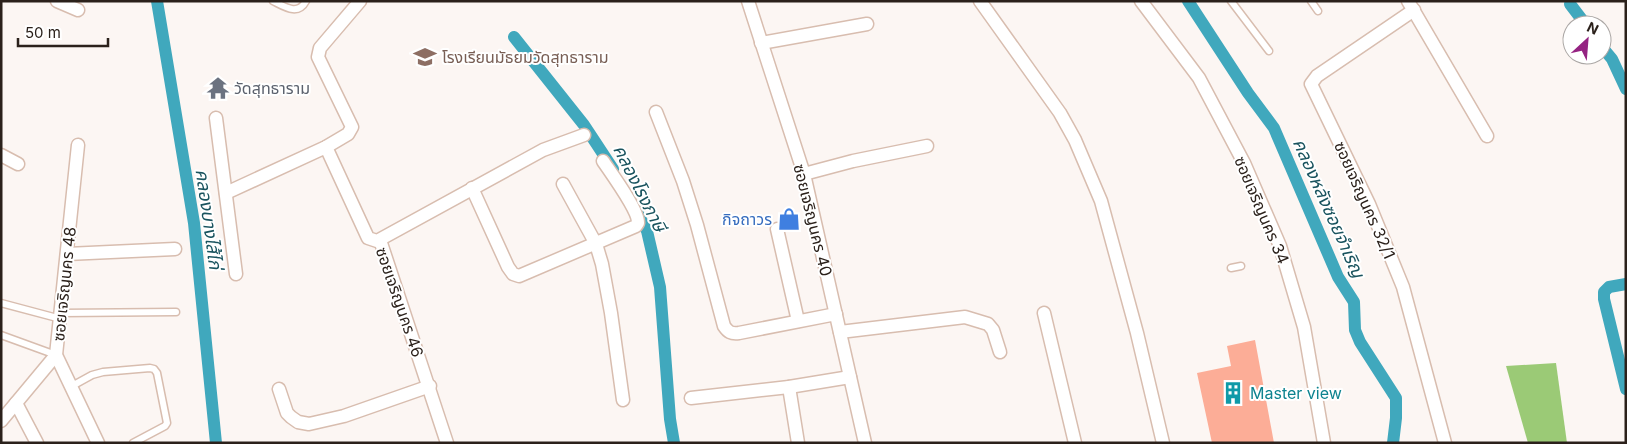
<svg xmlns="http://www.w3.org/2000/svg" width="1627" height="444" viewBox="0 0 1627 444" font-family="Inter,'Noto Sans Thai',sans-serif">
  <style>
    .forest { fill: #9bca76 }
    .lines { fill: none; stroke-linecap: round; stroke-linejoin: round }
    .canal { stroke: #40a8bd; stroke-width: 12 }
    .building { fill: #fcad97 }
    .lane-casing { stroke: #d8bdaf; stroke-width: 9 }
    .street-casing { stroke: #d8bdaf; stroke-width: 15 }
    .lane { stroke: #fff; stroke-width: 6 }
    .street { stroke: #fff; stroke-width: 12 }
    .labels { text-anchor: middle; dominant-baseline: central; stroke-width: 4; stroke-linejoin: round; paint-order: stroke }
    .education-label { font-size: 16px; fill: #785e54; stroke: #fff; text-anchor: start }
    .worship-label { font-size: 16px; fill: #5b616d; stroke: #fff; text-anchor: start }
    .street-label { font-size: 16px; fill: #2b211b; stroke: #fff }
    .shop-label { font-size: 16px; fill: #366cbe; stroke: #fff; text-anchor: end }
    .culture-label { font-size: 16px; fill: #0d838f; stroke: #fff; text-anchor: start }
    .water-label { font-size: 18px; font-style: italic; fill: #19535e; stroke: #fff }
  </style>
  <rect width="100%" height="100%" fill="#fcf6f3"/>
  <polygon class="forest" points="1556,363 1567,443 1528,443 1506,366"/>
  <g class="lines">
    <g class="canal">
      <polyline points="157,1 194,223 216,443"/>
      <polyline points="1188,1 1248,93 1274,128 1338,277 1354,302 1355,330 1360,342 1396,398 1396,418 1393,443"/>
      <polyline points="1570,4 1586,25"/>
      <polyline points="514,37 584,125 613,169"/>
      <polyline points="1602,47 1612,59 1626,89"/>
      <polyline points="636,210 647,231 660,287 670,419 674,443"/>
      <polyline points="1626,284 1609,287 1604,292 1604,299 1626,389"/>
    </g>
  </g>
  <polygon class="building" points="1255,340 1274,443 1212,443 1197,373 1231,366 1227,346"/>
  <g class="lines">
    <defs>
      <g id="lane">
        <path d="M273,1C285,7 298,16 306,1"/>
        <polyline points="1231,1 1269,51"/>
        <polyline points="1311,1 1318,11"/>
        <polyline points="1231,268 1241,266"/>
        <polyline points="1,303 61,319"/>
        <polyline points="61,313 176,312"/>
        <polyline points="1,335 56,355"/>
        <polyline points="72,386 92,375 103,372 150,368 154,369 157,373 167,423 165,426 133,443"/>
      </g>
      <g id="street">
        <polyline points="57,1 78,10"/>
        <polyline points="748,1 804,174 865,443"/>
        <polyline points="980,1 1060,113 1075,140 1101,201 1137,333 1163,443"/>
        <polyline points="1141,1 1199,78 1244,163 1280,246 1304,327 1324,443"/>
        <polyline points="1408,1 1487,136"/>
        <polyline points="1414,10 1317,76 1311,84 1369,204 1403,287 1445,443"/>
        <polyline points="761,43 867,24"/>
        <path d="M656,112L683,181L697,225L724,326C728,332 731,334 739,333L836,314"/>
        <polyline points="216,118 236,274"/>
        <polyline points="78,145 56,355 98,443"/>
        <polyline points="326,147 368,238 377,241 543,150 584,135"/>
        <polyline points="1,155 18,164"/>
        <polyline points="804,174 853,161 927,146"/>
        <polyline points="563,184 596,244 602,264 611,313 623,400"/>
        <path d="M472,188L508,267L513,274L519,276L636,226L638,223C639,211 611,173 603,161"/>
        <polyline points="226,193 326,147 348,134 352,127 318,57 320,48 360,1"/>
        <polyline points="777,229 798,321"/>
        <polyline points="380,240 447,443"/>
        <polyline points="67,254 175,249"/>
        <polyline points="1044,313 1075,443"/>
        <polyline points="840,332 965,317 988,324 993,330 1000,352"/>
        <polyline points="789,387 798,443"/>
        <polyline points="279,389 287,413 291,417 298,422 309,424 344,416 430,386"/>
        <polyline points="691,398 789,387 850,377"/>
        <polyline points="1,421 16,403"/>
        <polyline points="37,443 16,403 56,355"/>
      </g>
    </defs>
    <use href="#lane" class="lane-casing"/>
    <use href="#street" class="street-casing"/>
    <use href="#lane" class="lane"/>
    <use href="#street" class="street"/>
  </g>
  <defs>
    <symbol id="school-bare" viewBox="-9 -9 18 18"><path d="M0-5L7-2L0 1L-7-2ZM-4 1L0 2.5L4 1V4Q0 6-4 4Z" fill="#8d6e63" stroke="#fff" stroke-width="2.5" paint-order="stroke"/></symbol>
    <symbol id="temple-bare" viewBox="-9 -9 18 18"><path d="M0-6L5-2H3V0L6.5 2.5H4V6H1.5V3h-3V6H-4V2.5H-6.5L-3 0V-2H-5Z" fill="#6b7280" stroke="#fff" stroke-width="2.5" paint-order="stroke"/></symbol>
    <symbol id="shop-bare" viewBox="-9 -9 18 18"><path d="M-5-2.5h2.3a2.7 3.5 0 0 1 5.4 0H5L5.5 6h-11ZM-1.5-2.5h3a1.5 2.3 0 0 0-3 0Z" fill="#3f7fe0" stroke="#fff" stroke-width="2.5" paint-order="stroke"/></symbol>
    <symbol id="building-bare" viewBox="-9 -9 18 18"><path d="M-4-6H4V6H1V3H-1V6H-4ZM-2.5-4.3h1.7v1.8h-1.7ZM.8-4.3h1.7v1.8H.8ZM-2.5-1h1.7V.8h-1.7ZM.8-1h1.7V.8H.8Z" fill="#0f9aa8" stroke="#fff" stroke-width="2.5" paint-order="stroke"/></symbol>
  </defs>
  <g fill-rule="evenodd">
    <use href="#school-bare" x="409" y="41" width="32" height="32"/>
    <use href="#temple-bare" x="202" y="72" width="32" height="32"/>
    <use href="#shop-bare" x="773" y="203" width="32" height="32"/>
    <use href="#building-bare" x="1217" y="377" width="32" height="32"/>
  </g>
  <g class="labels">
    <g class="education-label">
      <text x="442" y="57">โรงเรียนมัธยมวัดสุทธาราม</text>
    </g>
    <g class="worship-label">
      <text x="234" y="88">วัดสุทธาราม</text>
    </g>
    <g class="street-label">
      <text transform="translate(1365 200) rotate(66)">ซอยเจริญนคร 32/1</text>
      <text transform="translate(1262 210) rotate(67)">ซอยเจริญนคร 34</text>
      <text transform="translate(813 220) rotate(76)">ซอยเจริญนคร 40</text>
      <text transform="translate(64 284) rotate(-84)">ซอยเจริญนคร 48</text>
      <text transform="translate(400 302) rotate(71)">ซอยเจริญนคร 46</text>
    </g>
    <g class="shop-label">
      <text x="772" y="219">กิจถาวร</text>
    </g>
    <g class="culture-label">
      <text x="1250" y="393">Master view</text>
    </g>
    <g class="water-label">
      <text transform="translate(640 188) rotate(63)">คลองโรงภาษี</text>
      <text transform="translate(1329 208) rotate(66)">คลองหลังซอยจำเริญ</text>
      <text transform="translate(209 219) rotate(82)">คลองบางไส้ไก่</text>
    </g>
  </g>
  <rect width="1627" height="444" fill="none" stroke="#2b211b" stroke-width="5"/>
  <g transform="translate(1587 40) rotate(26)"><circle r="24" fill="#ffffff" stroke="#aaa6a4"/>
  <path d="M0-4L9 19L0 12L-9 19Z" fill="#952382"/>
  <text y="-8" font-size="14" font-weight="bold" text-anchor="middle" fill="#2b211b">N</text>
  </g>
  <path d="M18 38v8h90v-8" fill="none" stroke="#2b211b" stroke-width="2.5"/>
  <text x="25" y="38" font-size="15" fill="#2b211b" stroke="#ffffff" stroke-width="4" paint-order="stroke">50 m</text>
</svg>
